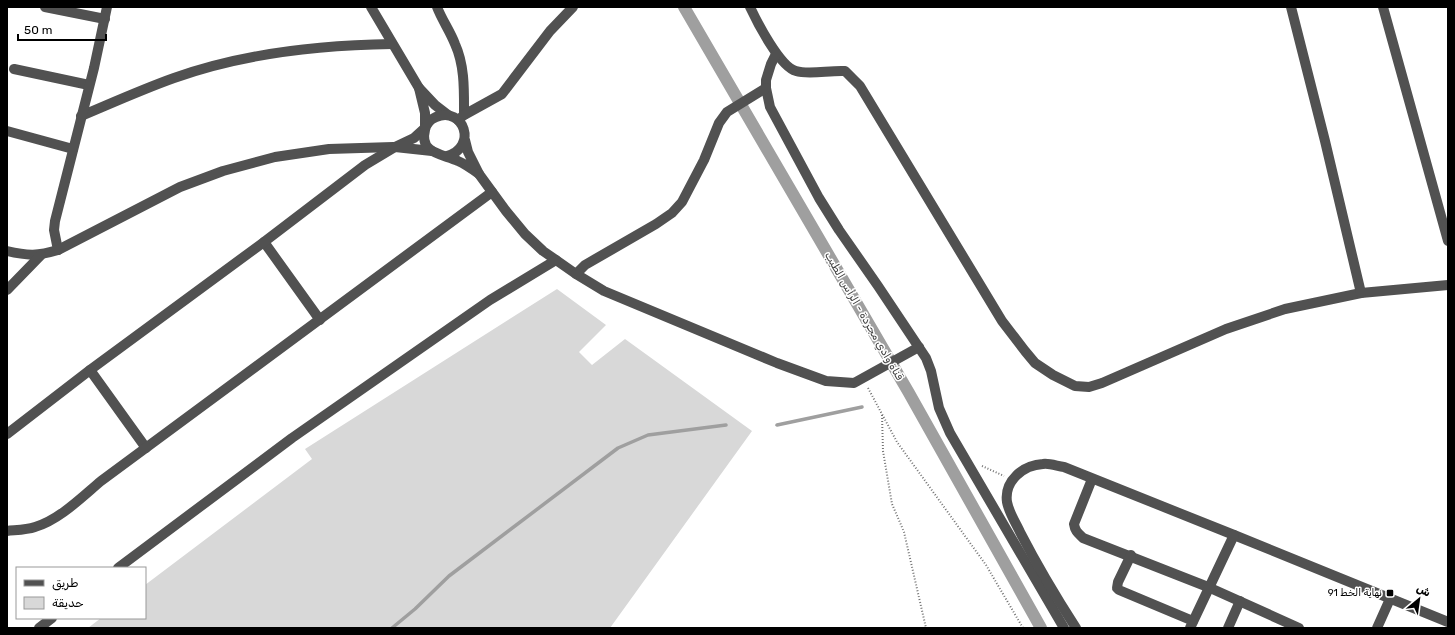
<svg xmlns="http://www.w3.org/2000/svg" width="1455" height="635" viewBox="0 0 1455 635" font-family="Rubik,'Noto Naskh Arabic',sans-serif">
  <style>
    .green { fill: #d8d8d8 }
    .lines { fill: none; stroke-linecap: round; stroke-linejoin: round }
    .stream { stroke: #9f9f9f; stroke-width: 3.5 }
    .canal { stroke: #9f9f9f; stroke-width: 12 }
    .path { stroke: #737373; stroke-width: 2; stroke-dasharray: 1 2; stroke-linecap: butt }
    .minor { stroke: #515151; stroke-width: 10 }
    .poi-dot { fill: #000; stroke: #fff; stroke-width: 1.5 }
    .labels { text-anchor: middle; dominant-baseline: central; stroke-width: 3; stroke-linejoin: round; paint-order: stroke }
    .poi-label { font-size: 10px; fill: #000; stroke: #fff; text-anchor: end }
    .water-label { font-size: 11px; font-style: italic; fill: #404040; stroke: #fff }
  </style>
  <rect width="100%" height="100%" fill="#fff"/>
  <polygon class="green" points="557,289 606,325 579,352 592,365 625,339 752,431 610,628 88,628 101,618 145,618 145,585 312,459 305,449"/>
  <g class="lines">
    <g class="stream">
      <polyline points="777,425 862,407"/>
      <polyline points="392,628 415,609 449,576 618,448 648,435 726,425"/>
    </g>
    <polyline class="canal" points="684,7 909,393 1041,628"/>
    <g class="path">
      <polyline points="868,388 897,442 986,565 1023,628"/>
      <polyline points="882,415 883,451 892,504 904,532 926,628"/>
      <polyline points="982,466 1004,476"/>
    </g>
    <g class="minor">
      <polyline points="45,7 105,19"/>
      <polyline points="371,7 419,88"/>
      <path d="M437,7C442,20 450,31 455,44C465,66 464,91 464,115"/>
      <path d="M750,7C757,22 780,67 796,71C809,75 830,70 845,71L860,86L1002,321L1025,351L1035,363L1053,375L1075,386L1089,387L1102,383L1226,329L1285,309L1361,293L1448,285"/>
      <polyline points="1291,7 1325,141 1361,293"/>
      <polyline points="1383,7 1448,241"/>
      <polyline points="776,54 771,64 766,80 766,88 770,107 819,198 839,230 878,286 926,358 931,371 939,408 950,433 1064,628"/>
      <polyline points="14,69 89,85"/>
      <path d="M81,116C112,103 143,89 174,78C244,53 318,45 392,44"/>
      <polyline points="458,120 464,115 502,94 550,31 573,7"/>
      <polyline points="7,131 73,149"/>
      <polyline points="432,151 395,147 414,138 425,128 425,113 419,88 435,105 448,115"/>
      <path d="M447,156C478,147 464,106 436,117C431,119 426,124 425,130C419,154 443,154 458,161C465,164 472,169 479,174L468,152L465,140"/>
      <polyline points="479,174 506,211 525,234 543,251 576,274 604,291 777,363 826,381 854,383 919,347"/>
      <polyline points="264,242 320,320"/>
      <polyline points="58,250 54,230 55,221 94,68 107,7"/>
      <path d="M7,251C28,256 38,256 58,250L180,187L223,171L275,157L329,149L393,147"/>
      <polyline points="576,274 585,265 656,224 672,213 682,202 704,160 719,123 727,112 766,88"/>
      <polyline points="7,290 41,255"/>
      <polyline points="90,370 146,448"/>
      <polyline points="7,434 90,370 264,242 365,165 395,147"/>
      <path d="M1092,479L1074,524C1075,531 1078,533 1083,538L1208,587L1299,628"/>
      <path d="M7,531C16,530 26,530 35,527C59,520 82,497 101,481L492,192"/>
      <polyline points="1131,555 1118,582 1117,588 1119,590 1193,621"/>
      <polyline points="118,568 292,438 490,300 556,260"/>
      <polyline points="39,628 52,618"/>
      <path d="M1076,628C1056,597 1037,565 1020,532C1016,523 1009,513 1007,502C1004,481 1023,465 1043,464C1049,463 1057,466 1064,467L1234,535L1448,622"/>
      <polyline points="1190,628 1234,535"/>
      <polyline points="1228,628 1240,601"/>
      <polyline points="1377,628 1390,599"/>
    </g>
  </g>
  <rect class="poi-dot" x="1386" y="589" width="8" height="8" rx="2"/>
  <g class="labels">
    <g class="poi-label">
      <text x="1382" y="593">نهاية الخط 91</text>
    </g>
    <g class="water-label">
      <text transform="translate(864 316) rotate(60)">قناة وادي مجردة - الرأس الطيب</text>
    </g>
  </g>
  <rect width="1455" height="635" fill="none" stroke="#000000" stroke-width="16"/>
  <rect x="16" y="567" width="130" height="52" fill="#ffffff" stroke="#999999"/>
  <rect x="24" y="580" width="20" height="6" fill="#515151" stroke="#999999"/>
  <text x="52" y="587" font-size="12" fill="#000000">طريق</text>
  <rect x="24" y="597" width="20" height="12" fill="#d8d8d8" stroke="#999999"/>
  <text x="52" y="607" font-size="12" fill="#000000">حديقة</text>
  <g transform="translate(1419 599) rotate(29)" stroke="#ffffff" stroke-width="3" paint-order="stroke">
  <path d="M0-3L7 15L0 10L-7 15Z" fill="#000000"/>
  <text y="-6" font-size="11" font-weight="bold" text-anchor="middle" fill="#000000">ش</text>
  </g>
  <path d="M18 34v6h88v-6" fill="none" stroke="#000000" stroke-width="2"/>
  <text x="24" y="34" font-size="12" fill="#000000" stroke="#ffffff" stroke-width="3" paint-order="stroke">50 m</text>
</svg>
